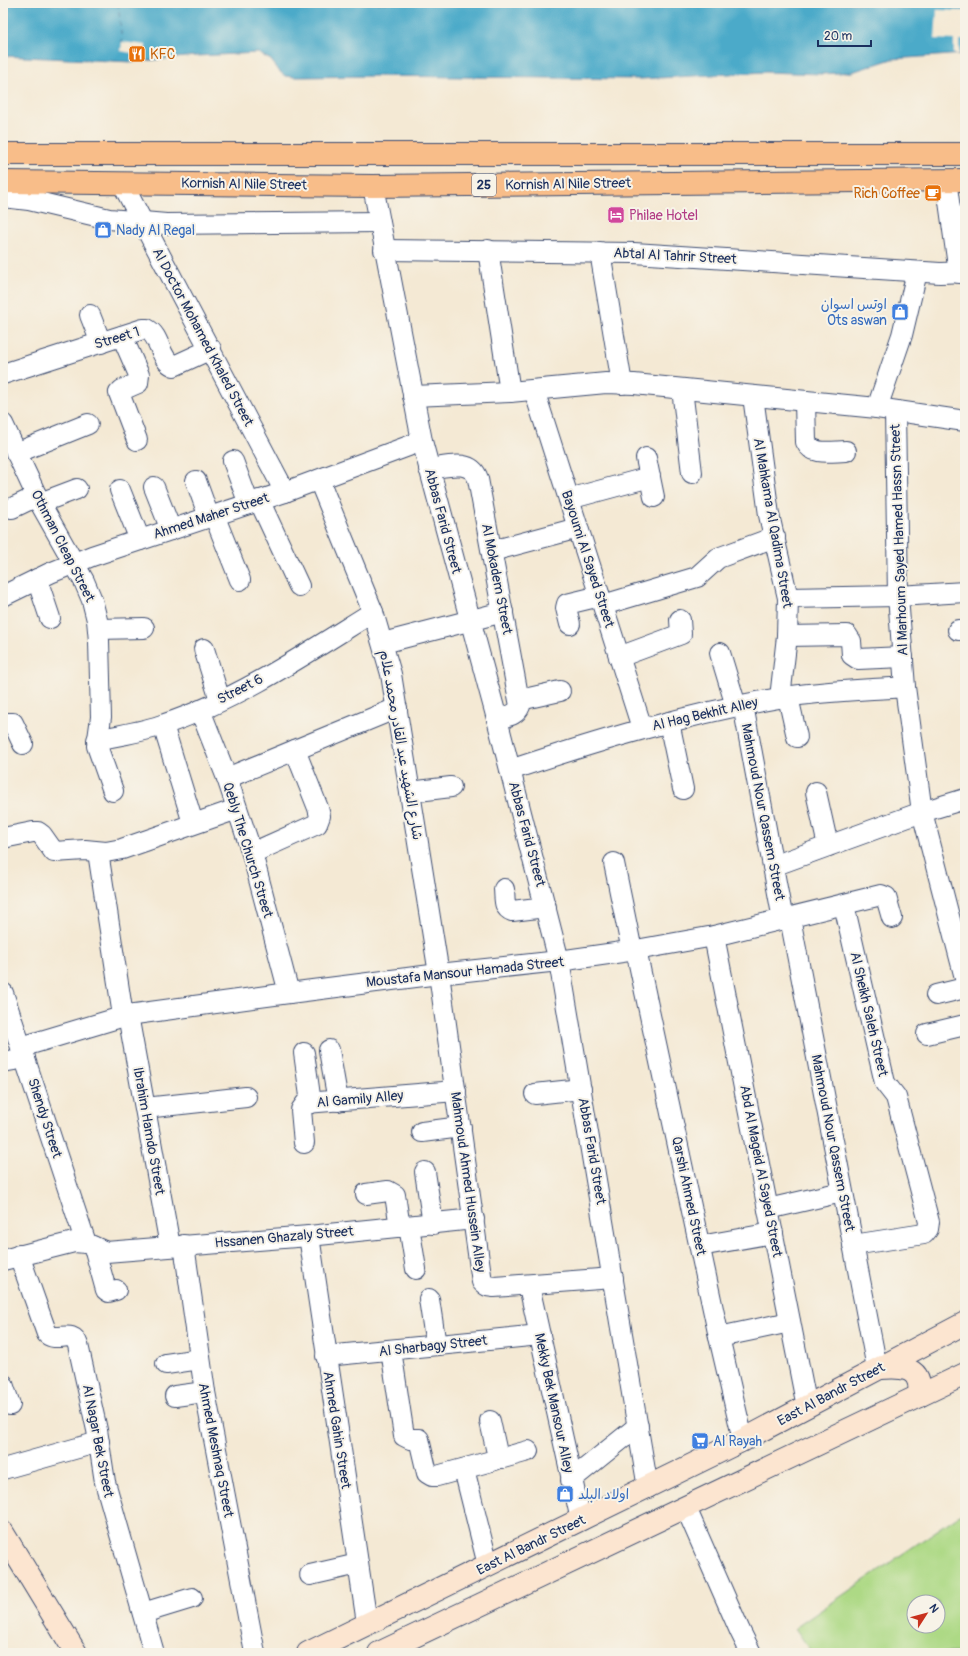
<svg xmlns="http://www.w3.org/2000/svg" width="968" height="1656" viewBox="0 0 968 1656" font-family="Pangolin,'Playpen Sans Arabic',sans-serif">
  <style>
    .green { fill: #add985; stroke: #648472; fill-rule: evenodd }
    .water { fill: #4baac9; stroke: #336c94 }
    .pier { fill: #f4e9d4 }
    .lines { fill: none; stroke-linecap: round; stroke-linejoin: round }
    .ferry { stroke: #2c5a83; stroke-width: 1; stroke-dasharray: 5 4; stroke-linecap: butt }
    .street-casing { stroke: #3c4b70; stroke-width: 22 }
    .secondary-casing { stroke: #3c4b70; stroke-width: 24 }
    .primary-casing { stroke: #3c4b70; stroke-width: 24 }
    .street { stroke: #fff; stroke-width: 20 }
    .secondary { stroke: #fce5d0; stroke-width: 22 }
    .primary { stroke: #f8bd89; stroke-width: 22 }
    .labels { text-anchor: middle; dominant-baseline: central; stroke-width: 4; stroke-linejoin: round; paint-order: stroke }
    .shield { fill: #f7f3e8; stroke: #5d6a87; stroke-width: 1 }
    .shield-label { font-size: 13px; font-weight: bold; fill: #1b2f5e }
    .food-label { font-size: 14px; fill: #c56008; stroke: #f7f3e8; text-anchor: start }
    .street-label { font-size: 14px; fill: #1b2f5e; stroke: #f7f3e8 }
    .hotel-label { font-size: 14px; fill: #b23c85; stroke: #f7f3e8; text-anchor: start }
    .shop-label { font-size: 14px; fill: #366cbe; stroke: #f7f3e8; text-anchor: start }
  </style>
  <rect width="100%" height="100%" fill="#f7f3e8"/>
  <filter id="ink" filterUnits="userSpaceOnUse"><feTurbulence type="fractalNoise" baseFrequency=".025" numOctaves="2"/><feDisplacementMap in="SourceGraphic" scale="8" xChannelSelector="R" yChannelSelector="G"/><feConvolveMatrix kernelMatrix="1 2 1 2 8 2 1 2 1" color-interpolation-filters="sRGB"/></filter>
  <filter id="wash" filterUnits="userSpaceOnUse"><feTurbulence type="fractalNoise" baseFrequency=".012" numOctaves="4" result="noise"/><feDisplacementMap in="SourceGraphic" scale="16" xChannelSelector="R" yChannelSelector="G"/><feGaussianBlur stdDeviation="0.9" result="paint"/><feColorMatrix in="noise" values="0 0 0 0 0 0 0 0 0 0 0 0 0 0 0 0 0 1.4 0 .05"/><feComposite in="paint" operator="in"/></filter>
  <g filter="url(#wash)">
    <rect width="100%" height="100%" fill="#f4e9d4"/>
    <path class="green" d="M965,1511V1653H812L795,1628ZM914,1602H938V1626H914Z"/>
    <polygon class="water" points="3,3 965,3 965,54 892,59 852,72 822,74 765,72 640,79 376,76 296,77 285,76 279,71 271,60 258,53 196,56 133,62 3,56"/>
    <g class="pier">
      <polygon points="937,10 965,11 965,40 959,40 959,54 954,54 954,40 935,39"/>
      <polygon points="122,42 146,45 145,55 134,53 133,62 131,61 132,53 121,51"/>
    </g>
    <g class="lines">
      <polyline class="ferry" points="118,3 122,42"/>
    </g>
  </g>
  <g filter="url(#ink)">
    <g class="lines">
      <defs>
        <g id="street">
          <polyline points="946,180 959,273"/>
          <polyline points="122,183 285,492"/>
          <polyline points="373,186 422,441 497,719 559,961 648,1488"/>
          <polyline points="3,197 29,200 109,219 166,224 380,222"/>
          <polyline points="384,250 634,253 940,273 965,272"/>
          <polyline points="488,250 510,392"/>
          <polyline points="600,252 622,384"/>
          <polyline points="90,315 101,343"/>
          <polyline points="122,336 139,375 138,383 122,390 119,393 137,440"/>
          <path d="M3,374L143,329H147C161,336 159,360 174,366L211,349"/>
          <polyline points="682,389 692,473"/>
          <polyline points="534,390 642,728"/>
          <polyline points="413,396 510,392 606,383 634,384 877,408 965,421"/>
          <polyline points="753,396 769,515 788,598 787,636 780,698"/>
          <path d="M805,401L806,442C812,456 833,451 846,451"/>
          <polyline points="877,408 902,335 917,272"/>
          <polyline points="895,411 898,596 905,687 922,812 965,978"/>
          <polyline points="3,424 40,503 84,581 92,600 97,620 99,641 101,717 97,746 113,791"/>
          <polyline points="16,453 88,424"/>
          <polyline points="646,458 654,497"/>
          <polyline points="233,461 249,504"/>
          <path d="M429,469C446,467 471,458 478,479L520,706C516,716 507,716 497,719"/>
          <polyline points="319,480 373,612 391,674 439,974 482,1282 487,1286 494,1287 613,1278"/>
          <polyline points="196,481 209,517"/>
          <polyline points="154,487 171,530"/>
          <polyline points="120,490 140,540"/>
          <polyline points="569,499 650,477"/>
          <polyline points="259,500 299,586"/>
          <polyline points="40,503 77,489"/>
          <polyline points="12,508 37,496"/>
          <polyline points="214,515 240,580"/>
          <polyline points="492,551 578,528"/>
          <polyline points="37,579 50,618"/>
          <polyline points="3,596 50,573 92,556 285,492 422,441"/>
          <polyline points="788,598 898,596 965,592"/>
          <polyline points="603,605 697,577 718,558 775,537"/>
          <polyline points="570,624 566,608 567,604 600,596"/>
          <polyline points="98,629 144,628"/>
          <polyline points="958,630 965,630"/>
          <polyline points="787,636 847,635 851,641 852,655 858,659 903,657"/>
          <polyline points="383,643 503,612"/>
          <polyline points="204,649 220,700"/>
          <polyline points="720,653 736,706"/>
          <polyline points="619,657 681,634 680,620"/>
          <polyline points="788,697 797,737"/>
          <polyline points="520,700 560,691"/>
          <polyline points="743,705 783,920"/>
          <polyline points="200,710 227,778 252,853 289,993"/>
          <polyline points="669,722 683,789"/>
          <polyline points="3,723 13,723 23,744"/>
          <polyline points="163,725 193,823"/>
          <path d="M97,740C119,735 143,732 165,724C239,699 307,653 373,612"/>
          <path d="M510,770C598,741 687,714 779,698C820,691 864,690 905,687"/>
          <polyline points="227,778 397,708"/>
          <polyline points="410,792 451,787"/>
          <polyline points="816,792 828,846"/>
          <polyline points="3,838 33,832 38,832 42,835 54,852 85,850 106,852 122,849 237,809"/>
          <polyline points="98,852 123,1016"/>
          <polyline points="252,853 317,824 320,816 318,808 295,750"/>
          <polyline points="614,863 632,951"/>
          <polyline points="773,866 922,812 965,799"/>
          <path d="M504,889C505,898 503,908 512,911L546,907"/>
          <polyline points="844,905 885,1083 896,1097 929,1222 928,1229 924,1234 853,1245"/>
          <polyline points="790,918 877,1368"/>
          <polyline points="714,936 807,1407"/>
          <polyline points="636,950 719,1337 743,1440"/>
          <polyline points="3,993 86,1243"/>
          <polyline points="936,995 965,988"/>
          <polyline points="128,1015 170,1246"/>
          <polyline points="927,1034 965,1025"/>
          <polyline points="21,1047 128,1015 289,993 439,974 559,961 636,950 714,936 881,895 886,897 892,918"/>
          <polyline points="329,1050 338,1101"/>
          <polyline points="304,1053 311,1103"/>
          <polyline points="3,1062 25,1058"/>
          <polyline points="535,1094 581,1089"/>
          <polyline points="145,1108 246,1097"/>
          <polyline points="422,1132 461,1127"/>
          <polyline points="304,1143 301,1110 306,1103 456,1091"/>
          <polyline points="425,1172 433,1224"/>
          <polyline points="366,1194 388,1191 395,1195 400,1227"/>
          <polyline points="768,1209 842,1192"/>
          <polyline points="409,1226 416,1269"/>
          <polyline points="309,1236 367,1623"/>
          <polyline points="184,1245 205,1392 255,1653"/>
          <polyline points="700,1246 773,1233"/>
          <polyline points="94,1247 106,1290 109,1292 116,1290"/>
          <path d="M19,1255L47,1334C58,1343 72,1328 78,1345L97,1430L105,1482L154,1653"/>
          <polyline points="3,1260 74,1242 86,1243 106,1252 309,1236 474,1219"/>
          <polyline points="529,1286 581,1520"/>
          <polyline points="429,1299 436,1345"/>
          <polyline points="719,1337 790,1322"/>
          <polyline points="391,1350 404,1436 410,1439 419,1439 427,1473 432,1476 437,1476 495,1460 497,1453 490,1421"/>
          <polyline points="326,1356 540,1335"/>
          <polyline points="166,1364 200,1359"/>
          <polyline points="3,1384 10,1405"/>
          <polyline points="175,1396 205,1392"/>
          <polyline points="497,1457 503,1458 528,1451"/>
          <polyline points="3,1469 99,1442"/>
          <polyline points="464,1469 488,1565"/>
          <polyline points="571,1480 638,1426"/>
          <polyline points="686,1508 740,1631 751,1653"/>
          <polyline points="310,1575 358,1564"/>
          <polyline points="143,1613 192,1598"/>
        </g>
        <g id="secondary">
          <path d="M880,1368C903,1366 923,1367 919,1396"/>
          <polyline points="3,1533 76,1653"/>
          <polyline points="308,1653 743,1440 965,1323"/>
          <polyline points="379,1653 965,1374"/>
        </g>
        <g id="primary">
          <polyline points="3,154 965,154"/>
          <polyline points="3,182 373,186 965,180"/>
        </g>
      </defs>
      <use href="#street" class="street-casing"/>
      <use href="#secondary" class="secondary-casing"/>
      <use href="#primary" class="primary-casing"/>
      <use href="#street" class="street"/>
      <use href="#secondary" class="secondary"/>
      <use href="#primary" class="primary"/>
    </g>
  </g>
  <defs>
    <symbol id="restaurant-square" viewBox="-11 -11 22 22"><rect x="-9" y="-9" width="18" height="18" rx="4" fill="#e8710a" stroke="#f7f3e8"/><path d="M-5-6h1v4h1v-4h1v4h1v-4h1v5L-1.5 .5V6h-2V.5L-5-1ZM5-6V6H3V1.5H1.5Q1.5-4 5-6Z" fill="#fff"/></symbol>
    <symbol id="cafe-square" viewBox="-11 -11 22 22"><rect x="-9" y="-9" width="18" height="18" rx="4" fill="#e8710a" stroke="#f7f3e8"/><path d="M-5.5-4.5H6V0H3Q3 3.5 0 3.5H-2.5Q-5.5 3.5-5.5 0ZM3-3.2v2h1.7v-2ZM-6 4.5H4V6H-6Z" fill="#fff"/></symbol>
    <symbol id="hotel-square" viewBox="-11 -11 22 22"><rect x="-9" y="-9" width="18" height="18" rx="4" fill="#d1479c" stroke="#f7f3e8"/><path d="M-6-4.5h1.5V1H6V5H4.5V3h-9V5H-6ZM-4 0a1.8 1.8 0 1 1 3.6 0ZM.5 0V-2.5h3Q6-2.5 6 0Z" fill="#fff"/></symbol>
    <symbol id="shop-square" viewBox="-11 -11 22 22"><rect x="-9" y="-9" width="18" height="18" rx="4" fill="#3f7fe0" stroke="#f7f3e8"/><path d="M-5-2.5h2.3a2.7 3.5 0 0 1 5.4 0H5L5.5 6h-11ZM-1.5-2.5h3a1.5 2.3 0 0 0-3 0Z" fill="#fff"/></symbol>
    <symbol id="supermarket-square" viewBox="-11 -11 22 22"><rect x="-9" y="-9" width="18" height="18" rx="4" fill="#3f7fe0" stroke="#f7f3e8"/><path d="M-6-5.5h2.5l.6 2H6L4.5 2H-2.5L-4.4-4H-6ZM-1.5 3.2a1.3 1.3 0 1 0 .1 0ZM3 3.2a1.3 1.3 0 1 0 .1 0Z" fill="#fff"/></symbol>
  </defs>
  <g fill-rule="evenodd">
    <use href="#restaurant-square" x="127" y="44" width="20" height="20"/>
    <use href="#cafe-square" x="923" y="183" width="20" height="20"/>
    <use href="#hotel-square" x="606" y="205" width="20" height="20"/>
    <use href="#shop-square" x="93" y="220" width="20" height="20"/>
    <use href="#shop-square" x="890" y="302" width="20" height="20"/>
    <use href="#supermarket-square" x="690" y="1431" width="20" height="20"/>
    <use href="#shop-square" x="555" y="1484" width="20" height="20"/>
  </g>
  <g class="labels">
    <rect class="shield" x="472" y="174" width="24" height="22" rx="3"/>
    <g class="shield-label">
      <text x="484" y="185">25</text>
    </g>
    <g class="food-label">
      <text x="150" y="54">KFC</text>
      <text x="920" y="193" text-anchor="end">Rich Coffee</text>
    </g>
    <g class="street-label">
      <text transform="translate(244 184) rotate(1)">Kornish Al Nile Street</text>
      <text transform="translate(568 184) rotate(-1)">Kornish Al Nile Street</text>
      <text transform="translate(675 256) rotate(3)">Abtal Al Tahrir Street</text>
      <text transform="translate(203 337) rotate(62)">Al Doctor Mohamed Khaled Street</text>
      <text transform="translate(117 338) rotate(-17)">Street 1</text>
      <text transform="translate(211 516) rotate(-18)">Ahmed Maher Street</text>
      <text transform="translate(443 521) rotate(75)">Abbas Farid Street</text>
      <text transform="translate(773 523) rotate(80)">Al Mahkama Al Qadima Street</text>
      <text transform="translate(899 540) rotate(-92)">Al Marhoum Sayed Hamed Hassn Street</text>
      <text transform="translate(63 546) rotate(63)">Othman Cleap Street</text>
      <text transform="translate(588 559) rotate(72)">Bayoumi Al Sayed Street</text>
      <text transform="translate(497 579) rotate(79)">Al Mokadem Street</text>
      <text transform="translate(240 689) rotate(-27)">Street 6</text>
      <text transform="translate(705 714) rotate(-13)">Al Hag Bekhit Alley</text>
      <text transform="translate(401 745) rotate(80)">شارع الشهيد عبد القادر محمد علام</text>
      <text transform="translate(763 812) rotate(79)">Mahmoud Nour Qassem Street</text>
      <text transform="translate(527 834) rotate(75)">Abbas Farid Street</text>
      <text transform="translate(248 850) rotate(73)">Qebly The Church Street</text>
      <text transform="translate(465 972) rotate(-6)">Moustafa Mansour Hamada Street</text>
      <text transform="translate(869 1014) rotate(77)">Al Sheikh Saleh Street</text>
      <text transform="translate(360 1099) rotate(-5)">Al Gamily Alley</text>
      <text transform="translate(45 1118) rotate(72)">Shendy Street</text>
      <text transform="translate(149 1131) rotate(80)">Ibrahim Hamdo Street</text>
      <text transform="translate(833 1143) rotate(79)">Mahmoud Nour Qassem Street</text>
      <text transform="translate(592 1151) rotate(80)">Abbas Farid Street</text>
      <text transform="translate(761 1171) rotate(79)">Abd Al Mageid Al Sayed Street</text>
      <text transform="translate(468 1182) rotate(82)">Mahmoud Ahmed Hussein Alley</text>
      <text transform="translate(689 1196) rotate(78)">Qarshi Ahmed Street</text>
      <text transform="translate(284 1237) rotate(-5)">Hssanen Ghazaly Street</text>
      <text transform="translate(433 1346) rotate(-6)">Al Sharbagy Street</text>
      <text transform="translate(831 1394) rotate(-28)">East Al Bandr Street</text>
      <text transform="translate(554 1403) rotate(78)">Mekky Bek Mansour Alley</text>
      <text transform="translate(337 1430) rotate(81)">Ahmed Gahin Street</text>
      <text transform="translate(98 1441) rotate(79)">Al Nagar Bek Street</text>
      <text transform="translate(216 1450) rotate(79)">Ahmed Meshnaq Street</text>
      <text transform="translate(531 1545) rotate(-26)">East Al Bandr Street</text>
    </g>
    <g class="hotel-label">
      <text x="629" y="215">Philae Hotel</text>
    </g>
    <g class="shop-label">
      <text x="116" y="230">Nady Al Regal</text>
      <text x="887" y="304" text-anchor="end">اوتس اسوان<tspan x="887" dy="16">Ots aswan</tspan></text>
      <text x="713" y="1441">Al Rayah</text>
      <text x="578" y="1494">اولاد البلد</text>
    </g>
  </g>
  <rect width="968" height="1656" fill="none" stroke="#f7f3e8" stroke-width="16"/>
  <g transform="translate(926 1614) rotate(54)"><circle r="19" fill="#f7f3e8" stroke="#9fa5b1"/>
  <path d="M0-3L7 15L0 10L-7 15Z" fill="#c8321e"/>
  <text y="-6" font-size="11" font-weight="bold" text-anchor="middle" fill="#1b2f5e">N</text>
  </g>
  <path d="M818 40v6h53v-6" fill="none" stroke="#1b2f5e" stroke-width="2"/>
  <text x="824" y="40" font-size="12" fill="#1b2f5e" stroke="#f7f3e8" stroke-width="3" paint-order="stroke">20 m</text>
</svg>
